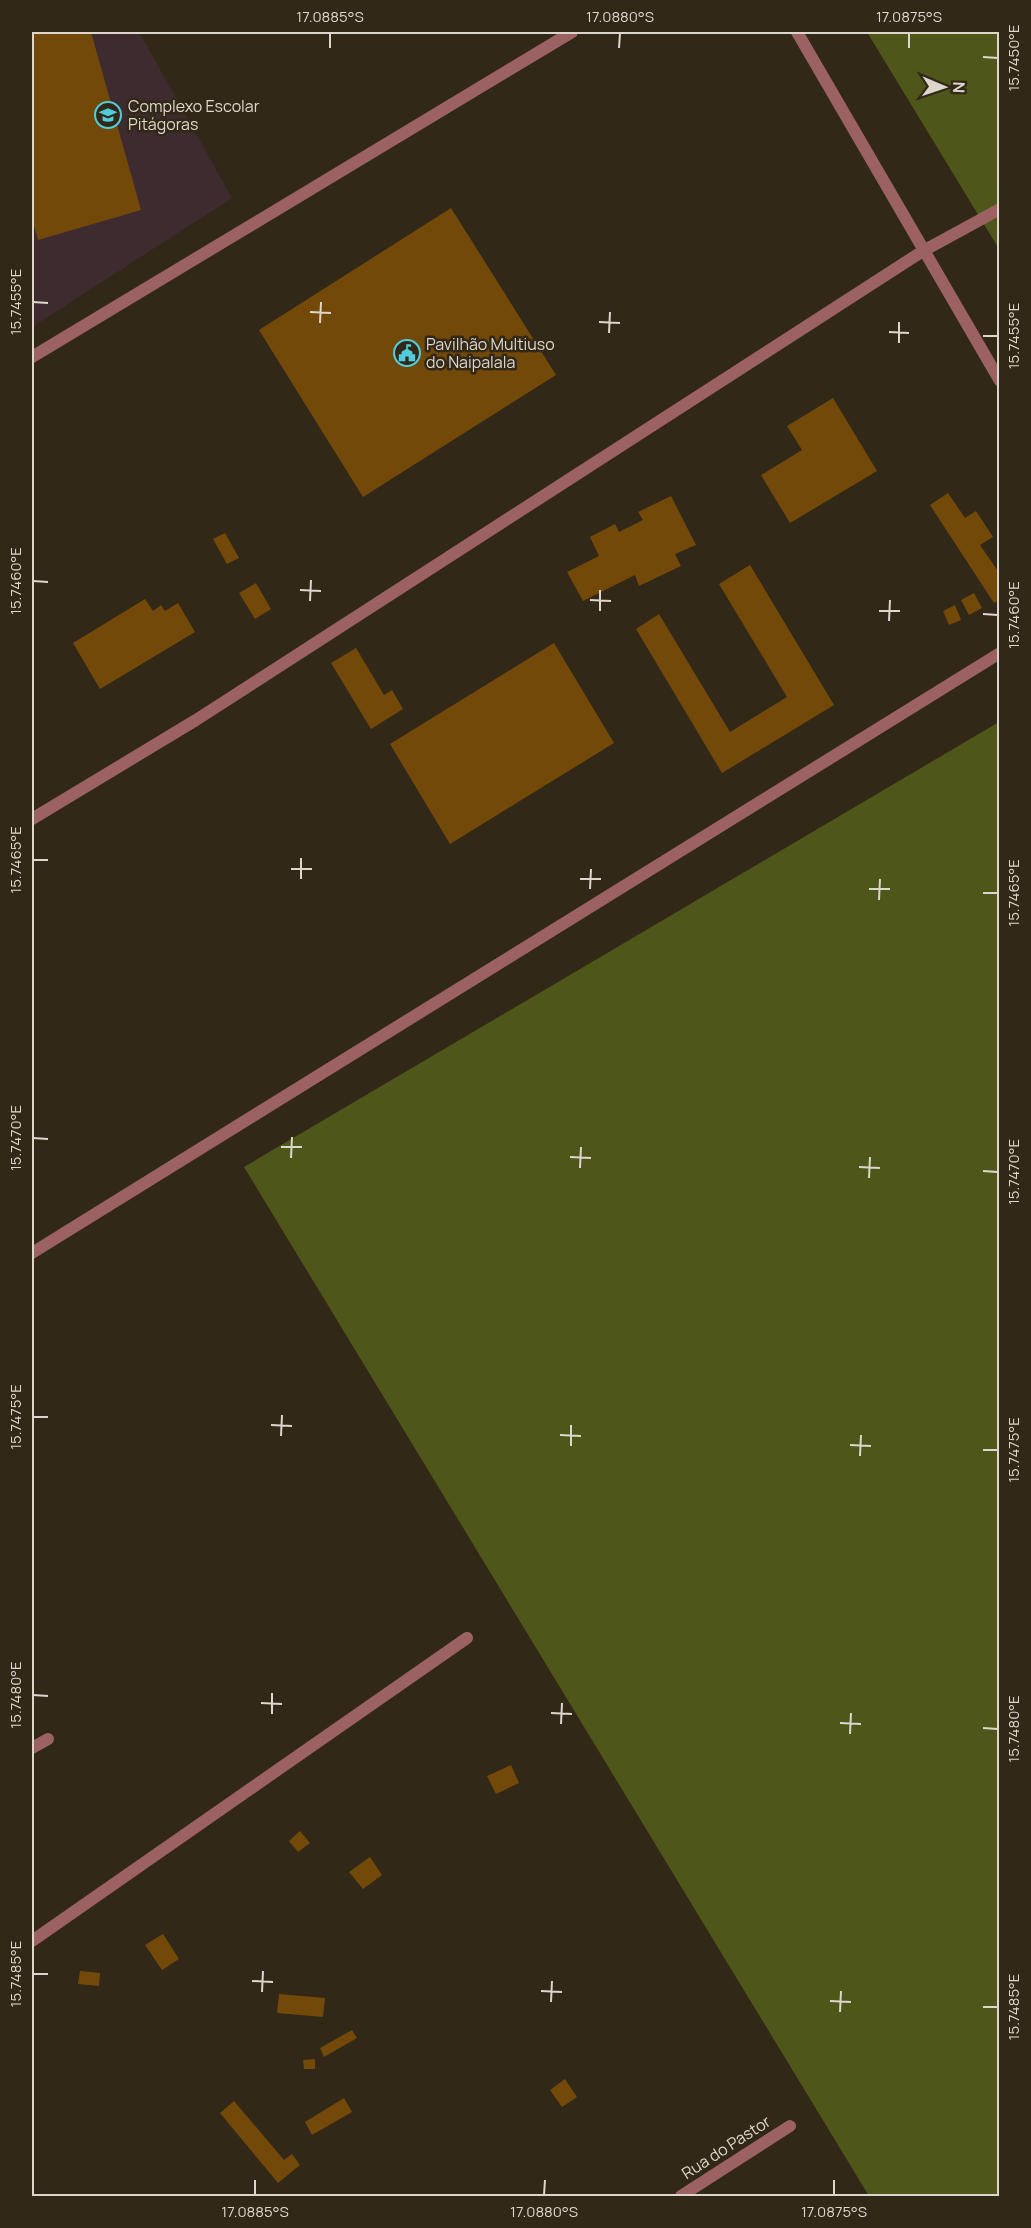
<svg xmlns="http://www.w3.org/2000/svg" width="1031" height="2228" viewBox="0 0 1031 2228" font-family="Manrope,sans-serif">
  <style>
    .education { fill: #3e2b30 }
    .green { fill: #4e5719 }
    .building { fill: #73490a }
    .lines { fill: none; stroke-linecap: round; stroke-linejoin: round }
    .service { stroke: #9c6163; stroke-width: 12 }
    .minor { stroke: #9c6163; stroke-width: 12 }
    .ticks { fill: none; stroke: #ddd6cc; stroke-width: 2 }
    .labels { text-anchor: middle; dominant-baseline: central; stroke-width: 5; stroke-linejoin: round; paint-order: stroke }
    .poi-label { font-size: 16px; fill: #ddd6cc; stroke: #322818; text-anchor: start }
    .street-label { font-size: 16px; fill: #ddd6cc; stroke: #322818 }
    .neatline { fill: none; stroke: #ddd6cc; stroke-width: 2 }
    .ticks-label { font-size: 15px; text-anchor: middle; fill: #ddd6cc }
  </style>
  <rect width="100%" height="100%" fill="#322818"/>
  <polygon class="education" points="32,32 139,32 232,198 32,327"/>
  <g class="green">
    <polygon points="867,32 999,32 999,249"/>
    <polygon points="999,722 999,2196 869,2196 244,1167"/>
  </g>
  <g class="building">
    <polygon points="32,32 91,32 141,210 38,240 32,219"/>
    <polygon points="451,208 556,375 363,497 259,330"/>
    <polygon points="833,398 877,471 790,523 761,475 802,450 787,426"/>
    <polygon points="948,493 965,518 976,511 993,537 980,545 1000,574 1000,600 994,603 930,505"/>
    <polygon points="671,496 696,545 675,554 681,566 639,586 635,575 583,601 567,572 599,556 590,537 615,524 619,532 643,520 638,512"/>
    <polygon points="225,533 239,558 227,564 213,539"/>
    <polygon points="750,565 834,705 722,773 636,629 659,614 730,732 787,697 719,584"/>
    <polygon points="256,583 271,609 255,619 239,593"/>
    <polygon points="974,593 982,608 969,615 961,600"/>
    <polygon points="145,599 153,611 161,605 165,611 178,603 195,632 100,689 73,643"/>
    <polygon points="955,605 961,620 949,625 943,611"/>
    <polygon points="554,643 614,743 450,844 390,744"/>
    <polygon points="356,648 384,695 392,690 403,709 371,729 331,663"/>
    <polygon points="511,1765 519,1783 496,1794 487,1776"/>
    <polygon points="300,1831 310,1843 298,1852 289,1841"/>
    <polygon points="370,1857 382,1875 363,1889 349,1872"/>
    <polygon points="163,1934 179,1959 162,1970 145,1945"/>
    <polygon points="80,1971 100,1973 99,1986 78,1984"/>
    <polygon points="279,1994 325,1998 323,2017 277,2013"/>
    <polygon points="352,2030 357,2038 324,2057 320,2048"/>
    <polygon points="315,2059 315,2069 304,2069 303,2060"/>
    <polygon points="565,2079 577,2097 562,2107 550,2090"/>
    <polygon points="344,2098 352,2112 312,2135 305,2122"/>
    <polygon points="234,2101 284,2160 292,2154 300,2165 278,2183 220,2113"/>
  </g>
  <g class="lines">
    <polyline class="service" points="32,1748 48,1739"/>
    <g class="minor">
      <polyline points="797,32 1000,381"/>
      <polyline points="32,357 572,32"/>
      <polyline points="32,819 196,720 923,251 1000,209"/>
      <polyline points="32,1253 1000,653"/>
      <polyline points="32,1941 467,1638"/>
      <polyline points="681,2196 790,2126"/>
    </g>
  </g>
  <path class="ticks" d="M330,48V33M619,48L620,33M909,48V33M983,57L998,58M33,302L48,303M310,312L331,313M599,322L620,323M320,323L321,302M889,332L909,333M609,333L610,312M983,336H998M899,343V322M33,581L48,582M300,590L321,591M590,600L611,601M310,601L311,580M600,611V590M879,611H900M983,614L998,615M889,621L890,600M33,860H48M291,869H312M301,879V858M580,879H601M590,889L591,869M869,889H890M983,893H998M879,900L880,879M33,1138L48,1139M281,1147H302M570,1157L591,1158M291,1158L292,1137M859,1167L880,1168M580,1168L581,1147M983,1171L998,1172M869,1178L870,1157M33,1417H48M271,1425L292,1426M560,1435L581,1436M281,1436L282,1415M850,1445L871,1446M571,1446V1425M983,1450H998M860,1456L861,1435M33,1695L48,1696M261,1703L282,1704M551,1713L572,1714M272,1714V1693M840,1723L861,1724M561,1724L562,1703M983,1728L998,1729M850,1734L851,1713M33,1974H48M252,1981L273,1982M541,1991L562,1992M262,1992L263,1971M830,2001L851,2002M551,2002L552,1981M983,2007H998M840,2012L841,1991M255,2195V2180M544,2195L545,2180M834,2195V2180"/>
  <defs>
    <symbol id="school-ring" viewBox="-11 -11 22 22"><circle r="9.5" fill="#322818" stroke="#52cbda" stroke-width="1.5"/><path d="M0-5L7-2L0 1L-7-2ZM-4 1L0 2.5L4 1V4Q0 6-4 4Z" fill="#52cbda"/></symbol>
    <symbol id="civic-ring" viewBox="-11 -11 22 22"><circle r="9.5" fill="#322818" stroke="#52cbda" stroke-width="1.5"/><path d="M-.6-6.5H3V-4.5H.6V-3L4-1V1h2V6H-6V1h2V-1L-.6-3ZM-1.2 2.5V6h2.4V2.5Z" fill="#52cbda"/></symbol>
  </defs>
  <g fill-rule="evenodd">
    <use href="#school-ring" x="93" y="100" width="30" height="30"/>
    <use href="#civic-ring" x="392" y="338" width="30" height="30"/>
  </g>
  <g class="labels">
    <g class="poi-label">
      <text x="128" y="106">Complexo Escolar<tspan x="128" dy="18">Pitágoras</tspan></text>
      <text x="426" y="344">Pavilhão Multiuso<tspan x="426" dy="18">do Naipalala</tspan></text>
    </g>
    <g class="street-label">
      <text transform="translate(726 2147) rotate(-33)">Rua do Pastor</text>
    </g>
  </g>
  <rect width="1031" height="2228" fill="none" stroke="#322818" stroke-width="66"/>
  <g transform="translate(944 87) rotate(92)" stroke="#322818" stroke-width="4.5" paint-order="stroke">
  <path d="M0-4.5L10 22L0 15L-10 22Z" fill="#ddd6cc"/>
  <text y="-9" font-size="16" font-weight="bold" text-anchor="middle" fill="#ddd6cc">N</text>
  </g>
  <rect x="33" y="33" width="965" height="2162" class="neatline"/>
  <g class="ticks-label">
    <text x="330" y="22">17.0885°S</text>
    <text x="620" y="22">17.0880°S</text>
    <text x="909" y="22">17.0875°S</text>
    <text transform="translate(1014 58) rotate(-90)" y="5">15.7450°E</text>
    <text transform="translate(16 302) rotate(-90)" y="5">15.7455°E</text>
    <text transform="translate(1014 336) rotate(-90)" y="5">15.7455°E</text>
    <text transform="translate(16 581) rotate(-90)" y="5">15.7460°E</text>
    <text transform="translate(1014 615) rotate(-90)" y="5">15.7460°E</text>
    <text transform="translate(16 860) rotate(-90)" y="5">15.7465°E</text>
    <text transform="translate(1014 893) rotate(-90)" y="5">15.7465°E</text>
    <text transform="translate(16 1138) rotate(-90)" y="5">15.7470°E</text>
    <text transform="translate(1014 1172) rotate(-90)" y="5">15.7470°E</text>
    <text transform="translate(16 1417) rotate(-90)" y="5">15.7475°E</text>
    <text transform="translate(1014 1450) rotate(-90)" y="5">15.7475°E</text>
    <text transform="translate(16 1695) rotate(-90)" y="5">15.7480°E</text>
    <text transform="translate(1014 1729) rotate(-90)" y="5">15.7480°E</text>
    <text transform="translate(16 1974) rotate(-90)" y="5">15.7485°E</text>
    <text transform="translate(1014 2007) rotate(-90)" y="5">15.7485°E</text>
    <text x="255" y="2217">17.0885°S</text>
    <text x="544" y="2217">17.0880°S</text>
    <text x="834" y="2217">17.0875°S</text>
  </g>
</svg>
